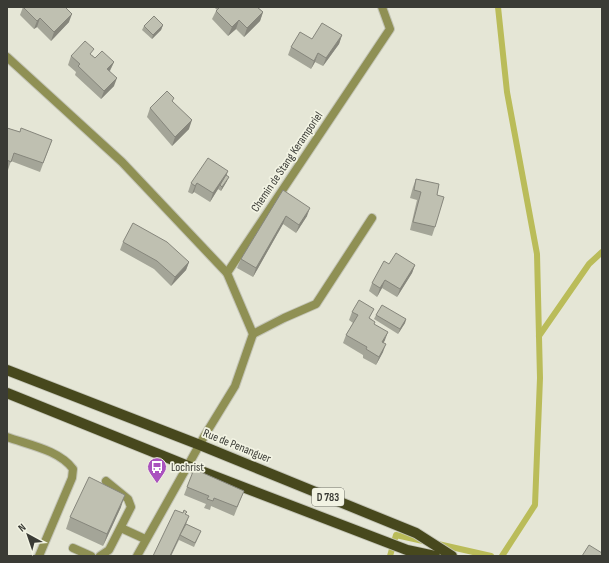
<svg xmlns="http://www.w3.org/2000/svg" width="609" height="563" viewBox="0 0 609 563" font-family="'Sofia Sans Condensed',sans-serif">
  <style>
    .lines { fill: none; stroke-linecap: round; stroke-linejoin: round }
    .stream { stroke: #babc59; stroke-width: 6 }
    .service-casing { stroke: #c3c4b6; stroke-width: 10 }
    .minor-casing { stroke: #c3c4b6; stroke-width: 10 }
    .primary-casing { stroke: #c3c4b6; stroke-width: 12 }
    .service { stroke: #8f9054; stroke-width: 8 }
    .minor { stroke: #8f9054; stroke-width: 8 }
    .primary { stroke: #47481d; stroke-width: 10 }
    .wall { fill: #a4a598 }
    .shaded-wall { fill: #86867c }
    .building { fill: #bfc0b1; stroke: #86867c }
    .labels { text-anchor: middle; dominant-baseline: central; stroke-width: 3.5; stroke-linejoin: round; paint-order: stroke }
    .shield { fill: #f2f3e3; stroke: #717269; stroke-width: 1 }
    .shield-label { font-size: 11px; font-weight: bold; fill: #3a3b35 }
    .street-label { font-size: 12px; fill: #3a3b35; stroke: #f2f3e3 }
    .poi-label { font-size: 12px; fill: #3a3b35; stroke: #f2f3e3; text-anchor: start }
  </style>
  <rect width="100%" height="100%" fill="#e5e6d6"/>
  <g class="lines">
    <g class="stream">
      <polyline points="498,7 507,92 537,254 540,378 535,505 502,556"/>
      <polyline points="539,336 589,264 602,252"/>
      <polyline points="438,544 491,556"/>
      <polyline points="390,556 396,535 423,541"/>
    </g>
    <defs>
      <g id="service">
        <path d="M7,437C29,445 59,450 73,469L72,478L39,556"/>
        <polyline points="121,528 145,539"/>
        <polyline points="73,548 91,556"/>
        <polyline points="100,556 109,550 131,507 128,499 106,481"/>
      </g>
      <g id="minor">
        <polyline points="7,57 122,162 227,273"/>
        <polyline points="253,334 284,318 316,304 372,218"/>
        <polyline points="137,556 205,435 235,386 253,334 227,273 390,29 382,7"/>
      </g>
      <g id="primary">
        <polyline points="7,370 200,445 416,533 452,556"/>
        <polyline points="7,393 188,466 407,550 435,556"/>
      </g>
    </defs>
    <use href="#service" class="service-casing"/>
    <use href="#minor" class="minor-casing"/>
    <use href="#primary" class="primary-casing"/>
    <use href="#service" class="service"/>
    <use href="#minor" class="minor"/>
    <use href="#primary" class="primary"/>
  </g>
  <g class="wall">
    <polygon points="23,7 69,22 51,41 37,27 34,29 20,15"/>
    <polygon points="214,7 257,7 263,12 260,21 244,37 236,29 228,36 212,19 216,11 217,10"/>
    <polygon points="163,25 161,30 152,39 142,30 144,26"/>
    <polygon points="342,35 339,44 323,66 315,62 311,69 288,55 291,47 312,39"/>
    <polygon points="92,55 95,58 114,62 110,71 114,86 101,99 75,75 76,72 68,65 71,56"/>
    <polygon points="173,102 189,129 172,146 147,117 150,108"/>
    <polygon points="7,128 20,132 52,140 40,172 11,161 8,170 7,170"/>
    <polygon points="226,175 227,181 221,191 218,189 210,202 194,192 192,194 188,192 191,183"/>
    <polygon points="416,179 437,195 435,227 432,236 410,230 417,200 410,198 413,187"/>
    <polygon points="283,190 307,216 296,233 283,224 253,277 237,268 241,259"/>
    <polygon points="123,242 189,262 186,270 171,286 154,269 120,250"/>
    <polygon points="389,264 415,265 412,273 397,297 382,288 377,297 369,291 372,283"/>
    <polygon points="352,312 371,319 374,324 385,340 384,342 383,352 376,365 363,358 363,355 343,343 346,335 353,323 349,320"/>
    <polygon points="376,315 406,319 405,323 398,334 374,319"/>
    <polygon points="187,487 244,491 234,516 211,506 210,510 204,508 206,504 184,495"/>
    <polygon points="121,507 103,546 66,529 70,517"/>
    <polygon points="186,515 186,524 201,531 194,547 179,540 171,556"/>
  </g>
  <g class="shaded-wall">
    <polygon points="263,12 260,21 244,37 247,28"/>
    <polygon points="72,14 69,22 51,41 54,32"/>
    <polygon points="40,18 37,27 34,29 37,21"/>
    <polygon points="239,20 236,29 228,36 232,27"/>
    <polygon points="163,25 161,30 152,39 153,35"/>
    <polygon points="342,35 339,44 323,66 326,58"/>
    <polygon points="318,53 315,62 311,69 314,61"/>
    <polygon points="114,62 110,70 104,77 107,69"/>
    <polygon points="117,78 114,86 101,99 104,91"/>
    <polygon points="192,120 189,129 172,146 175,137"/>
    <polygon points="228,171 225,180 220,185 218,189 210,202 213,193"/>
    <polygon points="229,177 227,181 221,191 222,187"/>
    <polygon points="197,183 194,192 192,194 195,186"/>
    <polygon points="310,208 307,216 296,233 299,225"/>
    <polygon points="286,216 283,224 253,277 256,268"/>
    <polygon points="189,262 186,270 171,286 175,277"/>
    <polygon points="415,265 412,273 397,297 400,289"/>
    <polygon points="385,280 382,288 377,297 380,288"/>
    <polygon points="406,319 405,323 398,334 400,329"/>
    <polygon points="388,332 385,340 379,350 382,342"/>
    <polygon points="386,344 383,352 376,365 379,357"/>
    <polygon points="125,495 121,507 103,546 107,534"/>
    <polygon points="189,516 186,524 180,535 171,556 170,556"/>
  </g>
  <g class="building">
    <polygon points="23,7 65,7 72,14 54,32 40,18 37,21"/>
    <polygon points="220,7 257,7 263,12 247,28 239,20 232,27 216,11"/>
    <polygon points="154,16 163,25 153,35 144,26"/>
    <polygon points="322,23 342,35 326,58 318,53 314,61 291,47 300,32 312,39"/>
    <polygon points="85,41 94,49 90,54 95,58 102,51 114,62 107,69 117,78 104,91 78,66 80,64 71,56"/>
    <polygon points="167,91 174,98 172,101 192,120 175,137 150,108"/>
    <polygon points="7,128 20,132 21,128 52,140 43,163 14,153 11,162 7,160"/>
    <polygon points="208,158 228,171 213,193 197,183 195,186 191,183"/>
    <polygon points="226,175 229,177 222,187 220,185"/>
    <polygon points="416,179 439,184 437,195 444,197 435,227 413,222 421,192 414,190"/>
    <polygon points="283,190 310,208 299,225 286,216 256,268 241,259"/>
    <polygon points="133,223 167,242 189,262 175,277 157,261 123,242"/>
    <polygon points="396,253 415,265 400,289 385,280 380,288 372,283 384,261 389,264"/>
    <polygon points="359,300 374,309 369,318 375,322 374,324 388,332 382,342 386,344 379,357 366,349 367,347 346,335 358,315 352,312"/>
    <polygon points="382,305 406,319 400,329 376,315"/>
    <polygon points="194,469 244,491 237,507 214,498 213,501 207,499 209,496 187,487"/>
    <polygon points="89,477 125,495 107,534 70,517"/>
    <polygon points="175,510 183,513 184,510 187,512 185,514 189,516 170,556 153,556"/>
    <polygon points="186,524 201,531 195,543 180,535"/>
    <polygon points="589,545 602,553 601,556 582,556"/>
  </g>
  <defs>
    <symbol id="bus-pin" viewBox="-11 -11 22 30"><path d="M0 17L-7.5 6A9.5 9.5 0 1 1 7.5 6Z" fill="#aa52bf" stroke="#f2f3e3"/><path d="M-5-6H5V4H4V6H2V4H-2V6H-4V4H-5ZM-3.5-4V0h7V-4ZM-3.5 1.2v1.5H-2V1.2ZM2 1.2v1.5H3.5V1.2Z" fill="#fff"/></symbol>
  </defs>
  <g fill-rule="evenodd">
    <use href="#bus-pin" x="146" y="456" width="22" height="30"/>
  </g>
  <g class="labels">
    <rect class="shield" x="312" y="488" width="32" height="18" rx="3"/>
    <g class="shield-label">
      <text x="328" y="497">D 783</text>
    </g>
    <g class="street-label">
      <text transform="translate(287 162) rotate(-56)">Chemin de Stang Keramporiel</text>
      <text transform="translate(237 446) rotate(22)">Rue de Penanguer</text>
    </g>
    <g class="poi-label">
      <text x="171" y="467">Lochrist</text>
    </g>
  </g>
  <rect width="609" height="563" fill="none" stroke="#3a3b35" stroke-width="16"/>
  <g transform="translate(28 535) rotate(320)" stroke="#f2f3e3" stroke-width="3" paint-order="stroke">
  <path d="M0-3L7 15L0 10L-7 15Z" fill="#3a3b35"/>
  <text y="-6" font-size="11" font-weight="bold" text-anchor="middle" fill="#3a3b35">N</text>
  </g>
</svg>
